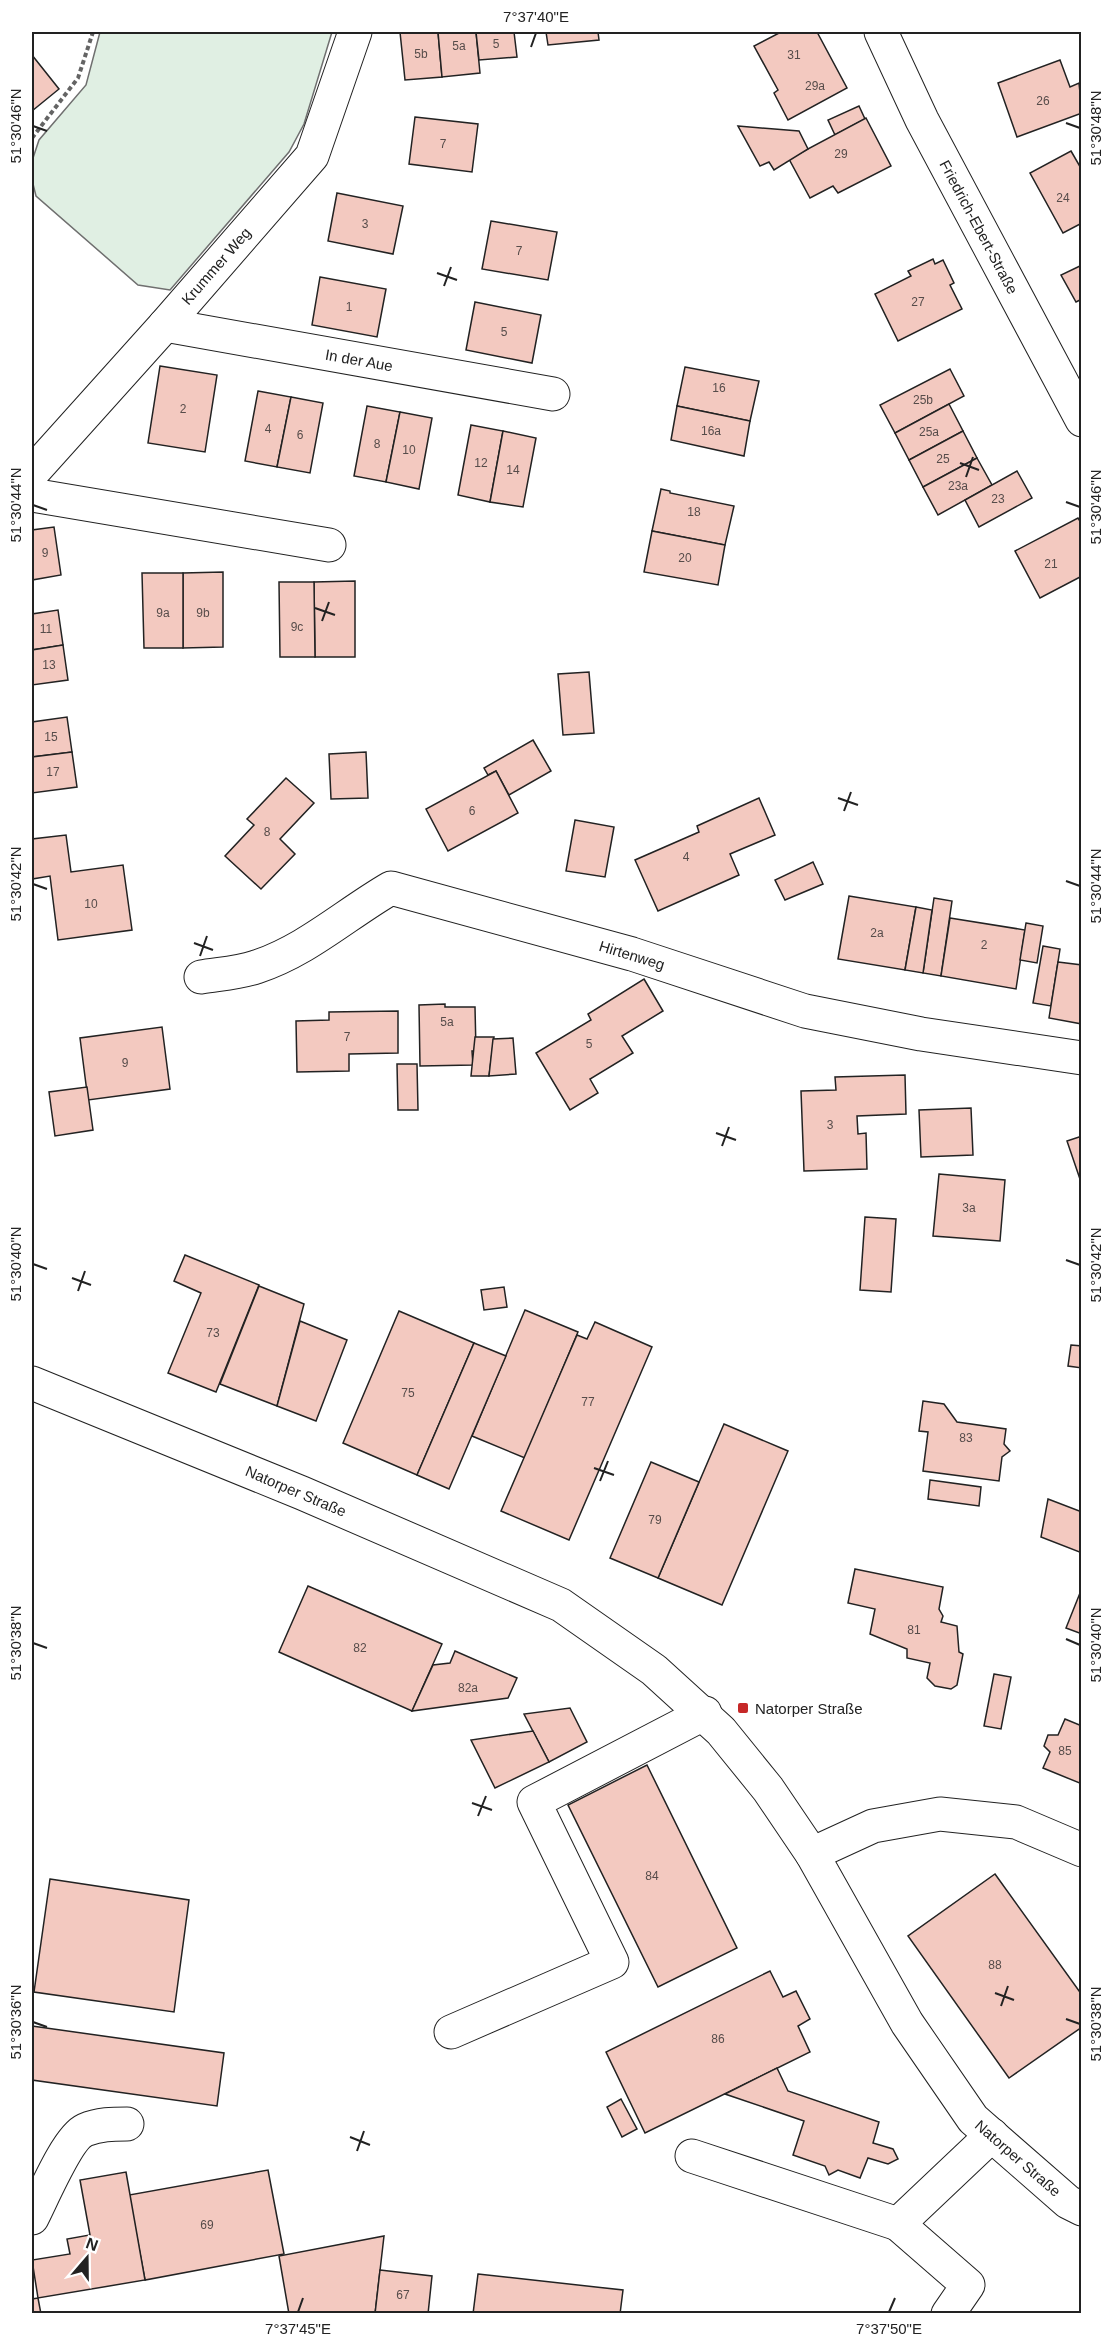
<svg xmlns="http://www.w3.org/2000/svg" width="1113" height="2345" viewBox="0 0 1113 2345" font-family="Helvetica,sans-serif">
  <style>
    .green { fill: #e0efe3; stroke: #6f6f6f; stroke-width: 1.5 }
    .building { fill: #f3c9c0; stroke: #222; stroke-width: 1.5 }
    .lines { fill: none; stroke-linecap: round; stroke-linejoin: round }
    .minor-casing { stroke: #222; stroke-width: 35 }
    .path { stroke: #646464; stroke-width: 4; stroke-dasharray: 4.5 3; stroke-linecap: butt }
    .minor { stroke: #fff; stroke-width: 33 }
    .ticks { fill: none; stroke: #222; stroke-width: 2 }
    .poi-dot { fill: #c62828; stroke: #fff; stroke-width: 2 }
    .labels { text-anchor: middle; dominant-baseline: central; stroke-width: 4.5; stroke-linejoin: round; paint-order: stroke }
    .number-label { font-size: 12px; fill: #564c4a }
    .street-label { font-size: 15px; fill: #222; stroke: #fff }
    .poi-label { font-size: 15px; fill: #222; stroke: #fff; text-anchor: start }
    .neatline { fill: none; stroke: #222; stroke-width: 2 }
    .ticks-label { font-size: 15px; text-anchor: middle; fill: #222 }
  </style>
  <rect width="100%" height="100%" fill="#fff"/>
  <polygon class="green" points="100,32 332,32 304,124 289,152 170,290 138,285 36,196 32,180 32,161 39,140 86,85"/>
  <g class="building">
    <polygon points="400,32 438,32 442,77 405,80"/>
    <polygon points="438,32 476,32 480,73 442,77"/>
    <polygon points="476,32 514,32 517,57 479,60"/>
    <polygon points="546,32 598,32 599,40 548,45"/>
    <polygon points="781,32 817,32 847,88 788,120 774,93 778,90 754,46"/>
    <polygon points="32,55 59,89 32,111"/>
    <polygon points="1060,60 1070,87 1079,83 1082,113 1017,137 998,83"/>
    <polygon points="859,106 865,119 835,135 828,120"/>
    <polygon points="415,117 478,124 472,172 409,164"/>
    <polygon points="866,118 891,166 838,193 833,186 810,198 789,159"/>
    <polygon points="738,126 799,131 808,149 774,170 769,162 760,166"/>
    <polygon points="1071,151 1082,170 1082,223 1063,233 1030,173"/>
    <polygon points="337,193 403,206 393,254 328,241"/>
    <polygon points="491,221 557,232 548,280 482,269"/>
    <polygon points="933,259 935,264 943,260 954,283 950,285 962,309 898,341 875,294 911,276 908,271"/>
    <polygon points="1082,265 1082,302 1080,300 1076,302 1061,275"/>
    <polygon points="320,277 386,289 377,337 312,325"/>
    <polygon points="475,302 541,315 532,363 466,350"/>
    <polygon points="160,366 217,375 205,452 148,443"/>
    <polygon points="685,367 759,381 750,421 677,406"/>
    <polygon points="950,369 964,396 895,433 880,405"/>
    <polygon points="258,391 291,397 277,467 245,461"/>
    <polygon points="291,397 323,403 310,473 277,467"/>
    <polygon points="949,404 963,431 909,460 895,433"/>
    <polygon points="367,406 400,412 386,482 354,476"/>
    <polygon points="677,406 750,421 744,456 671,440"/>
    <polygon points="400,412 432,418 419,489 386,482"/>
    <polygon points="471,425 503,431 490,502 458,495"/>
    <polygon points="503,431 536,438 523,507 490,502"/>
    <polygon points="963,431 977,458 923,487 909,460"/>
    <polygon points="977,458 992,485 938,515 923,487"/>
    <polygon points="1017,471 1032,498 979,527 965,500"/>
    <polygon points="661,489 670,491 670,493 734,506 725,545 652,531"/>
    <polygon points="1078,518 1082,525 1082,576 1040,598 1015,551"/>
    <polygon points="54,527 61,575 32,580 32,530"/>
    <polygon points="652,531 725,545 718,585 644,572"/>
    <polygon points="223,572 223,647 183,648 183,573"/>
    <polygon points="142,573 183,573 183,648 144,648"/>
    <polygon points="355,581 355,657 315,657 314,582"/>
    <polygon points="279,582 314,582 315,657 280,657"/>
    <polygon points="58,610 63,645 32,650 32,614"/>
    <polygon points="63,645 68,680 32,685 32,650"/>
    <polygon points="589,672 594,733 563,735 558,674"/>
    <polygon points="67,717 72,752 32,757 32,722"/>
    <polygon points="533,740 551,771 509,795 496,771 488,775 484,768"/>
    <polygon points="72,752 77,787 32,793 32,757"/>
    <polygon points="366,752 368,798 331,799 329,754"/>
    <polygon points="496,771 518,813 448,851 426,809"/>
    <polygon points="286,778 314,803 280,839 295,854 261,889 225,856 254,825 247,819"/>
    <polygon points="759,798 775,835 730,854 739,875 658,911 635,860 699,832 697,826"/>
    <polygon points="575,820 614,827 605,877 566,871"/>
    <polygon points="66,835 71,872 123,865 132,930 58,940 50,876 32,879 32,839"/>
    <polygon points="813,862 823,884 785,900 775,880"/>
    <polygon points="849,896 916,907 905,970 838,959"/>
    <polygon points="934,898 952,901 941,976 923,973"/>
    <polygon points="916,907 932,910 923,973 905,970"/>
    <polygon points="950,918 1025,930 1016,989 941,976"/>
    <polygon points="1026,923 1043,926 1037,963 1020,960"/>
    <polygon points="1043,946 1060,949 1051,1006 1033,1003"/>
    <polygon points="1058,962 1082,965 1082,1024 1049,1018"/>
    <polygon points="644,979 663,1011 622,1036 633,1053 590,1079 598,1093 570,1110 536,1053 591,1020 588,1014"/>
    <polygon points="445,1004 445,1007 475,1007 476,1051 472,1051 473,1065 420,1066 419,1005"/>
    <polygon points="398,1011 398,1053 349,1054 349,1071 297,1072 296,1021 329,1020 329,1012"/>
    <polygon points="162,1027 170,1089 88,1100 80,1038"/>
    <polygon points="475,1037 494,1037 489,1076 471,1076"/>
    <polygon points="513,1038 516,1074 489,1076 493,1039"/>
    <polygon points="397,1064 417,1064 418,1110 398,1110"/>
    <polygon points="905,1075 906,1114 857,1116 858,1134 866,1133 867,1169 804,1171 801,1091 836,1090 835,1077"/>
    <polygon points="87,1087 93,1130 55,1136 49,1092"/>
    <polygon points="971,1108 973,1155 921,1157 919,1110"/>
    <polygon points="1082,1136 1082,1185 1067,1141"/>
    <polygon points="939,1174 1005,1180 1000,1241 933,1236"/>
    <polygon points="865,1217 896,1219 891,1292 860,1290"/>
    <polygon points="185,1255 259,1285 216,1392 168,1373 201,1293 174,1281"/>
    <polygon points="259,1286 304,1304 277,1406 220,1384"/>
    <polygon points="504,1287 507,1307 484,1310 481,1290"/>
    <polygon points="525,1310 578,1332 525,1458 472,1436"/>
    <polygon points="399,1311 474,1343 417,1475 343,1443"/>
    <polygon points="300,1321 347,1340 316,1421 277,1406"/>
    <polygon points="595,1322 652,1347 569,1540 501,1511 577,1335 587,1339"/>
    <polygon points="474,1343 506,1356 449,1489 417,1475"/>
    <polygon points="1071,1345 1082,1346 1082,1368 1068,1366"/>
    <polygon points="923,1401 944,1404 957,1422 1006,1429 1004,1444 1010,1451 1002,1457 999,1481 923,1471 928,1432 919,1431"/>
    <polygon points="724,1424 788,1451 722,1605 658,1578"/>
    <polygon points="651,1462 699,1482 658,1578 610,1558"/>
    <polygon points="930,1480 981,1487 979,1506 928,1499"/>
    <polygon points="1048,1499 1082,1512 1082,1553 1041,1537"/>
    <polygon points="855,1569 943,1587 939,1609 943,1616 941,1622 957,1626 959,1652 963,1654 957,1685 951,1689 935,1686 927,1678 930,1663 907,1658 907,1649 870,1634 875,1609 848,1603"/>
    <polygon points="308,1586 442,1644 412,1711 279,1652"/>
    <polygon points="1082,1588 1082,1634 1066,1628"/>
    <polygon points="455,1651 517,1678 508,1698 412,1711 433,1665 450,1663"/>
    <polygon points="994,1674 1011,1677 1001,1729 984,1726"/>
    <polygon points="570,1708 587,1742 549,1762 524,1714"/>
    <polygon points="1065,1719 1082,1726 1082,1784 1043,1768 1050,1752 1044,1746 1048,1735 1058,1735"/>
    <polygon points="533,1731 549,1762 495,1788 471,1740"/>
    <polygon points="647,1765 737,1948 658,1987 568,1805"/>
    <polygon points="995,1874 1082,1995 1082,2027 1009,2078 908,1936"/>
    <polygon points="50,1879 189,1900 174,2012 34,1992"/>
    <polygon points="770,1971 783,1997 796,1991 810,2019 798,2026 810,2052 645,2133 606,2052"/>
    <polygon points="32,2026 224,2053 217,2106 32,2080"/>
    <polygon points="777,2068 788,2091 879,2122 873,2143 893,2149 898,2159 888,2164 868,2158 860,2178 838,2170 829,2175 825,2166 793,2155 804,2121 725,2094"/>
    <polygon points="621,2099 637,2129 622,2137 607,2107"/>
    <polygon points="268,2170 284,2254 145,2280 129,2195"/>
    <polygon points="126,2172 145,2280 38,2298 32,2260 70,2254 67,2239 90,2235 80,2180"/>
    <polygon points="384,2236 375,2314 289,2314 279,2256"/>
    <polygon points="380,2270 432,2276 428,2314 375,2314"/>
    <polygon points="478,2274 623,2290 620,2314 473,2314"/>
    <polygon points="38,2298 41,2314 32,2314 32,2299"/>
  </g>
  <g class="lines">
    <defs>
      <g id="minor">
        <polyline points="881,32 922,120 1082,420"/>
        <polyline points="165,325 553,394"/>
        <polyline points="32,473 165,325 312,156 355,32"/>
        <polyline points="32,495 329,545"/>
        <path d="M201,977C219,974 239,973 256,967C306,951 346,914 391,888L632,954L805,1011L921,1034L1082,1058"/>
        <polyline points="32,1383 302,1493 561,1605 654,1670 721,1731 768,1789 812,1854 907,2023 973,2119 1068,2202 1082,2209"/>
        <polyline points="812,1854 873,1826 940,1814 1016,1822 1082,1850"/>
        <polyline points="451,2032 612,1962 534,1802 705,1713"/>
        <polyline points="692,2156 898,2224 992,2135"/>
        <path d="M32,2218C42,2199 67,2138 85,2130C99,2124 113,2124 127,2124"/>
        <polyline points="898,2224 968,2285 948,2314"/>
      </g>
    </defs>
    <use href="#minor" class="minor-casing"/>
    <polyline class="path" points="32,138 78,78 93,32"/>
    <use href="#minor" class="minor"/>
  </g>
  <path class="ticks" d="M531,47L536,33M1066,123L1080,128M33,126L47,131M437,273L457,280M444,286L451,267M960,463L979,470M966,477L973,457M1066,502L1080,507M33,505L47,510M315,608L335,615M322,621L329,602M838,798L858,805M844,811L851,792M1066,881L1080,886M33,884L47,889M194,943L213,950M200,956L207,936M716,1133L736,1140M722,1146L729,1127M1066,1260L1080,1265M33,1264L47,1269M72,1278L91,1285M78,1291L85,1271M594,1468L614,1475M600,1481L608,1461M1066,1639L1080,1645M33,1643L47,1648M472,1803L492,1810M478,1816L486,1796M995,1993L1014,2000M1001,2006L1008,1986M1066,2019L1080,2024M33,2022L47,2027M350,2137L370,2145M357,2151L364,2131M298,2312L303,2298M889,2312L895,2298"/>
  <rect class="poi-dot" x="737" y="1702" width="12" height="12" rx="3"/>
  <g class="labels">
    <g class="number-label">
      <text x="496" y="44">5</text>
      <text x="459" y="46">5a</text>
      <text x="421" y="54">5b</text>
      <text x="794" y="55">31</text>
      <text x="815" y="86">29a</text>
      <text x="1043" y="101">26</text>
      <text x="443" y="144">7</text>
      <text x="841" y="154">29</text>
      <text x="1063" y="198">24</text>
      <text x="365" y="224">3</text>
      <text x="519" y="251">7</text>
      <text x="918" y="302">27</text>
      <text x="349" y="307">1</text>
      <text x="504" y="332">5</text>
      <text x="719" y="388">16</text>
      <text x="923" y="400">25b</text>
      <text x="183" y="409">2</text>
      <text x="268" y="429">4</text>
      <text x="711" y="431">16a</text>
      <text x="929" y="432">25a</text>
      <text x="300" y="435">6</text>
      <text x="377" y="444">8</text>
      <text x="409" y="450">10</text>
      <text x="943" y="459">25</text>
      <text x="481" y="463">12</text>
      <text x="513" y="470">14</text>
      <text x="958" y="486">23a</text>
      <text x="998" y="499">23</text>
      <text x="694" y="512">18</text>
      <text x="45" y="553">9</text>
      <text x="685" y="558">20</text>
      <text x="1051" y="564">21</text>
      <text x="163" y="613">9a</text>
      <text x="203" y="613">9b</text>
      <text x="297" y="627">9c</text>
      <text x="46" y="629">11</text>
      <text x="49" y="665">13</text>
      <text x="51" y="737">15</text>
      <text x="53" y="772">17</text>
      <text x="472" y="811">6</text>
      <text x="267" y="832">8</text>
      <text x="686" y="857">4</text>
      <text x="91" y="904">10</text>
      <text x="877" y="933">2a</text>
      <text x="984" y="945">2</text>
      <text x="447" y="1022">5a</text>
      <text x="347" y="1037">7</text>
      <text x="589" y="1044">5</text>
      <text x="125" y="1063">9</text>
      <text x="830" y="1125">3</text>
      <text x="969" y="1208">3a</text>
      <text x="213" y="1333">73</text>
      <text x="408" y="1393">75</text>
      <text x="588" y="1402">77</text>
      <text x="966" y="1438">83</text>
      <text x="655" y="1520">79</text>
      <text x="914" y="1630">81</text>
      <text x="360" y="1648">82</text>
      <text x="468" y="1688">82a</text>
      <text x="1065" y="1751">85</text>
      <text x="652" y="1876">84</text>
      <text x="995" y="1965">88</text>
      <text x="718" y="2039">86</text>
      <text x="207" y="2225">69</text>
      <text x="403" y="2295">67</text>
    </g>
    <g class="street-label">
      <text transform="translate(979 227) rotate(62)">Friedrich-Ebert-Straße</text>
      <text transform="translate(216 266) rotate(-49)">Krummer Weg</text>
      <text transform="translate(359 360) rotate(10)">In der Aue</text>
      <text transform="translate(632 955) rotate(17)">Hirtenweg</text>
      <text transform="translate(296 1491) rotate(23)">Natorper Straße</text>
      <text transform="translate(1018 2158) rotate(41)">Natorper Straße</text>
    </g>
    <g class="poi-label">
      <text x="755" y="1708">Natorper Straße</text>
    </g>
  </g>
  <rect width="1113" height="2345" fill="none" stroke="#ffffff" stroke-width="66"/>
  <g transform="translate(87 2258) rotate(20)" stroke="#ffffff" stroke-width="4.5" paint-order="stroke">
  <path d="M0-4.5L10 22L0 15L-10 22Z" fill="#222222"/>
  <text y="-9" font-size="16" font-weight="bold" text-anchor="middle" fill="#222222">N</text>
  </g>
  <rect x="33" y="33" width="1047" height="2279" class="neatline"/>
  <g class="ticks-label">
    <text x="536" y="22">7°37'40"E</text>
    <text transform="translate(16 126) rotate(-90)" y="5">51°30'46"N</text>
    <text transform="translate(1096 128) rotate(-90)" y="5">51°30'48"N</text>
    <text transform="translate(16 505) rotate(-90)" y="5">51°30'44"N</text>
    <text transform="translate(1096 507) rotate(-90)" y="5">51°30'46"N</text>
    <text transform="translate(16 884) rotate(-90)" y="5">51°30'42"N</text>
    <text transform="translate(1096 886) rotate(-90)" y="5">51°30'44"N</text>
    <text transform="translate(16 1264) rotate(-90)" y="5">51°30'40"N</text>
    <text transform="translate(1096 1265) rotate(-90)" y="5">51°30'42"N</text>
    <text transform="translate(16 1643) rotate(-90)" y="5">51°30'38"N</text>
    <text transform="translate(1096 1645) rotate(-90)" y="5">51°30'40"N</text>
    <text transform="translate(16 2022) rotate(-90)" y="5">51°30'36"N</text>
    <text transform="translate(1096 2024) rotate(-90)" y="5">51°30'38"N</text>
    <text x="298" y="2334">7°37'45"E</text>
    <text x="889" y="2334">7°37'50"E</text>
  </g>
</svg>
